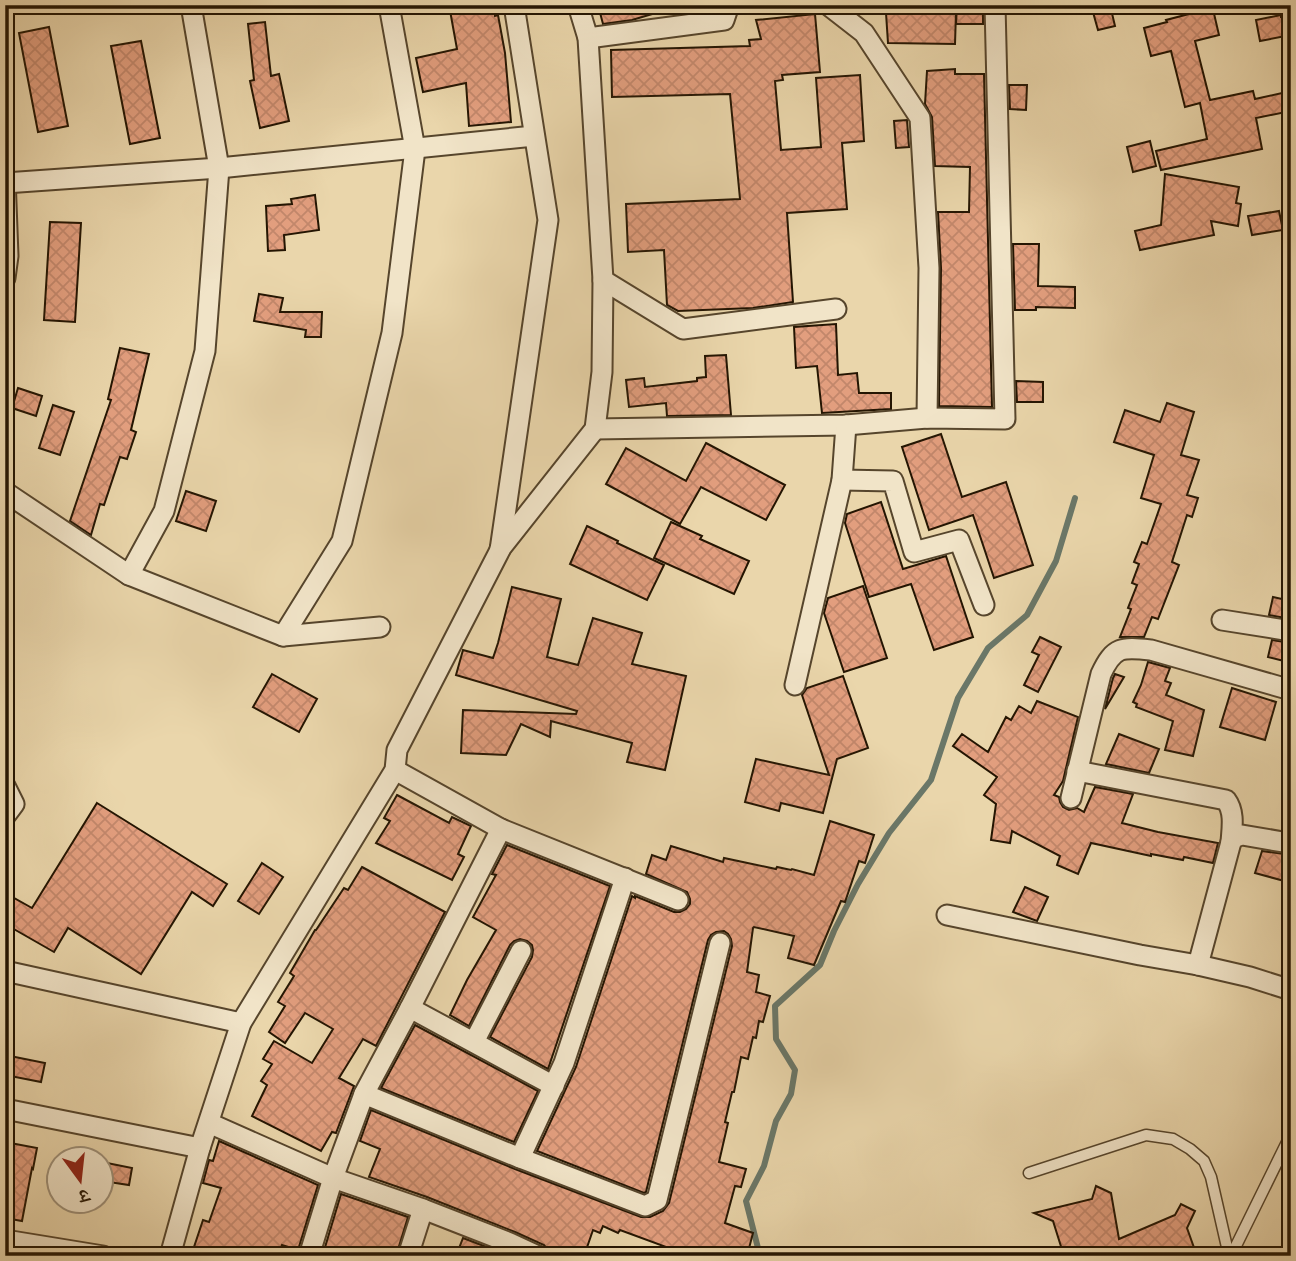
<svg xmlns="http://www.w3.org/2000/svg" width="1296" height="1261" viewBox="0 0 1296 1261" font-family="'Old Standard TT','Noto Serif Devanagari',serif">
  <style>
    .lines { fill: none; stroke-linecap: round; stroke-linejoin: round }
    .stream { stroke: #6a7768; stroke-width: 6 }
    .building { fill: url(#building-cross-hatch); stroke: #241502; stroke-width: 2 }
    .service-casing { stroke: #56452c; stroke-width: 13 }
    .minor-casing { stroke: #56452c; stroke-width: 23 }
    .service { stroke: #f1e4c8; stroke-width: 10 }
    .minor { stroke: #f1e4c8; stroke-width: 19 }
  </style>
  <defs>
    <pattern id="building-cross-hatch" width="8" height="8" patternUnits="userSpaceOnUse" patternTransform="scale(1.75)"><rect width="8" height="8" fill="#e29e7e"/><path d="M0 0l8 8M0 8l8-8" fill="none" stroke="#c2876b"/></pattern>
  </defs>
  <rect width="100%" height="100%" fill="#ead6ab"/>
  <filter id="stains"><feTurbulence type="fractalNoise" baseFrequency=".00286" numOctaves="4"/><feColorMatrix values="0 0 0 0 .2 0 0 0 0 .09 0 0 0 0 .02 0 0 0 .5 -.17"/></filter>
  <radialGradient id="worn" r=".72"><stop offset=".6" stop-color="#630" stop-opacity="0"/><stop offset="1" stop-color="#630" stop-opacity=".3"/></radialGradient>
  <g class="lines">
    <polyline class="stream" points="760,1256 746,1201 764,1166 776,1121 791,1094 795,1070 776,1039 775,1006 820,965 834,931 858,884 889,833 931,780 958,698 988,648 1027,615 1056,561 1075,498"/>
  </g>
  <g class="building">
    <polygon points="449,5 494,5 495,16 498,15 505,53 511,122 469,126 466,83 423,92 416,58 457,49"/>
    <polygon points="598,5 666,5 666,10 632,20 603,24"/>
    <polygon points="957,5 983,5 983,24 956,24"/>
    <polygon points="1091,5 1110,5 1115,26 1098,30"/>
    <polygon points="1186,5 1212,5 1219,35 1195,41 1210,100 1253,91 1255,99 1291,91 1291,111 1256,118 1262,149 1161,170 1156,151 1207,139 1200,103 1185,107 1171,51 1151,56 1144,28 1167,22 1166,20 1189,14"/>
    <polygon points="956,12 955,44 888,43 886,13"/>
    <polygon points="815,14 820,72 782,75 783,80 775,81 781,150 821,147 816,78 860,75 864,141 842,143 847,209 787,213 793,302 753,308 678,311 667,305 664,250 628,252 626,204 740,199 730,94 612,97 611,50 750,46 749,40 761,39 756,20"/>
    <polygon points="1281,15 1281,17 1291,15 1291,35 1260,41 1256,20"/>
    <polygon points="265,22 271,76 279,74 289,121 260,128 250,81 254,80 248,24"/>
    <polygon points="49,27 68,126 38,132 19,33"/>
    <polygon points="141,41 160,138 130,144 111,46"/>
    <polygon points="955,69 955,74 984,74 992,407 939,406 941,268 938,212 969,212 970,167 935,166 932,117 925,104 927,71"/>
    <polygon points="1009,85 1027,85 1026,110 1010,109"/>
    <polygon points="907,120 909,147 896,148 894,121"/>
    <polygon points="1150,141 1156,166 1133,172 1127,147"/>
    <polygon points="1165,174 1239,187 1236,203 1241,204 1238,226 1211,221 1214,235 1140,250 1135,231 1161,225"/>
    <polygon points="315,195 319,230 284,235 285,250 268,251 266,206 292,204 291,199"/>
    <polygon points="1279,211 1283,230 1252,235 1248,216"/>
    <polygon points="50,222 81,223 75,322 44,320"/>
    <polygon points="1013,244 1039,244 1038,286 1075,287 1075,308 1036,307 1036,310 1015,310"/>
    <polygon points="259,294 283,298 280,312 322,312 321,337 305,337 306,330 254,321"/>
    <polygon points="836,324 838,375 857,373 859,393 891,393 891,409 822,413 817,366 796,368 794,327"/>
    <polygon points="120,348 149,354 131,430 136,432 127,459 120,457 104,505 100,504 91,535 70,521 111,400 108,399"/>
    <polygon points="726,355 731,415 667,416 666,403 629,407 626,380 644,378 645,387 697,381 697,378 706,377 705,356"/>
    <polygon points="1016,381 1043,382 1043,402 1017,402"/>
    <polygon points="18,388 42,396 36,416 12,408"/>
    <polygon points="1167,403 1194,412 1181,455 1199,460 1187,495 1198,498 1192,517 1187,515 1172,562 1179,565 1158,619 1152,617 1144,637 1120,637 1131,609 1128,608 1137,585 1132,583 1139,564 1134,562 1142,542 1147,544 1161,504 1141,498 1154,455 1114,442 1125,410 1160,422"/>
    <polygon points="53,405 74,412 60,455 39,448"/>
    <polygon points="941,434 962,497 1006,482 1033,565 994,578 973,515 929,530 902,447"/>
    <polygon points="706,443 785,485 766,520 701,487 680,524 606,484 626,448 686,481"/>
    <polygon points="186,491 216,501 206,531 176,521"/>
    <polygon points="881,502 903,569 946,556 973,637 934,650 911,584 869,597 845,523 847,514"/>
    <polygon points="671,522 702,536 700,539 749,561 734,594 654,558"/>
    <polygon points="587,526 618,541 617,543 664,565 647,600 570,564"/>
    <polygon points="863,586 887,658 844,672 824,613 828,598"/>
    <polygon points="512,587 561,599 547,657 578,665 593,618 642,633 632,664 686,676 665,770 627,762 632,743 551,721 550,737 521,724 506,755 461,753 463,710 576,714 577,711 456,675 463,650 493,658 498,643"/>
    <polygon points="1273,597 1291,601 1291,619 1269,615"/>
    <polygon points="1040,637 1061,647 1038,692 1024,685 1039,655 1032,652"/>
    <polygon points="1272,640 1291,643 1288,662 1268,657"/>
    <polygon points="1148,662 1170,668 1165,681 1171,683 1166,695 1204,710 1193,756 1165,750 1173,721 1136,707 1137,704 1133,702 1141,685"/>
    <polygon points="272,674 317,699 299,732 253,707"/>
    <polygon points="1115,674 1124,677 1105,709 1113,678"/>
    <polygon points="843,676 868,748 837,759 823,813 781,803 779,811 745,802 756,759 829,775 802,695 807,688"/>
    <polygon points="1232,688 1276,702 1265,740 1220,727"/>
    <polygon points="1037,701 1078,717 1063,781 1054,795 1059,797 1060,802 1063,807 1069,810 1077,808 1084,812 1095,787 1133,794 1122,823 1158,832 1218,843 1213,863 1184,857 1183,860 1151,854 1151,856 1091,843 1078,874 1057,865 1060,856 1012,831 1010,843 991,840 996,804 984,795 997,777 953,746 962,734 988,752 1006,717 1011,720 1019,706 1031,713"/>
    <polygon points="1119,734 1159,749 1149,773 1106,764"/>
    <polygon points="397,795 449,823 452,817 471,826 458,854 464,857 452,880 376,843 390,821 384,818"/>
    <polygon points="97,803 227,884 213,906 192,892 141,974 68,928 54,952 5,924 5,893 32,908"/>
    <polygon points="830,821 874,835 865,863 859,861 845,902 841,901 814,965 788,958 794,936 754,927 753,928 747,972 759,975 756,992 770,996 763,1022 759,1021 756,1038 753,1037 748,1059 741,1057 734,1092 732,1092 725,1122 728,1123 719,1162 746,1169 741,1187 735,1186 725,1223 753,1233 747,1256 666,1256 669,1248 620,1230 618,1233 603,1226 600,1233 593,1230 584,1256 550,1256 548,1250 544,1245 515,1232 427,1197 369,1177 380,1149 360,1141 371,1110 515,1169 641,1217 650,1217 663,1211 669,1203 732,946 731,939 728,934 724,931 716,932 711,935 708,940 646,1192 644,1193 537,1151 576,1067 632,896 635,898 635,896 674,912 680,912 686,909 690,904 690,899 687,892 646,874 652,855 666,860 671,846 723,862 724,858 776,869 777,867 791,870 792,869 814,875"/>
    <polygon points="507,845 610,886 548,1069 490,1037 532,957 533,950 532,945 527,941 520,939 514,941 510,945 469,1026 450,1015 467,980 496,930 473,917 496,875 492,874"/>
    <polygon points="1262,851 1291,855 1291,873 1288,882 1255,873"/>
    <polygon points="262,863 283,877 259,914 238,901"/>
    <polygon points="362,867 445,912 376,1046 363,1039 339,1078 354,1086 336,1133 332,1132 321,1151 252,1116 267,1085 261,1081 272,1064 263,1059 274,1041 312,1063 333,1029 305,1013 285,1043 269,1032 285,1006 278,1002 294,976 290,973 315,930 316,930 344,888 348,890"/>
    <polygon points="1025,887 1048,897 1037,921 1013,912"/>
    <polygon points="415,1025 538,1091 514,1142 381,1088"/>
    <polygon points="5,1055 45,1063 41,1082 5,1075"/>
    <polygon points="219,1141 318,1185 298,1250 282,1245 278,1256 191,1256 203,1220 209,1222 221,1188 203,1183 209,1160 213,1161"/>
    <polygon points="5,1142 37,1148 33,1169 32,1168 22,1221 5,1218"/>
    <polygon points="102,1162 132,1168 129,1185 102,1181"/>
    <polygon points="1096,1186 1111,1193 1119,1239 1175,1215 1181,1204 1195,1211 1187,1228 1197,1256 1064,1256 1053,1221 1034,1213 1092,1199"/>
    <polygon points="341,1194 408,1217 396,1256 328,1256 323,1254"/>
    <polygon points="463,1238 505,1254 508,1256 456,1256"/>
  </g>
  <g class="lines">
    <defs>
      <g id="service">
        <polyline points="1029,1173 1146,1135 1173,1139 1190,1149 1204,1161 1211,1177 1229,1256"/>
        <polyline points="1231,1256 1291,1134"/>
      </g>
      <g id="minor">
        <polyline points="828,5 864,33 920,118 929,268 927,418"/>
        <polyline points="588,38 724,20 729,5"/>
        <polyline points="5,177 8,256 5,278"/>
        <polyline points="5,183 219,168 534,136"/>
        <polyline points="603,280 683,329 836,309"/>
        <polyline points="595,429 846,425 927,418 1005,419 995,5"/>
        <polyline points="842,480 893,481 914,552 959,540 984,605"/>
        <polyline points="5,492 129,575 283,636 380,627"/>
        <polyline points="500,549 595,429 602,372 603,280 588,38 578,5"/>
        <polyline points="129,575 164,511 205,351 219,168 191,5"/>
        <polyline points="1222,620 1291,631"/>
        <polyline points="283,636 342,541 392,333 415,149 389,5"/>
        <polyline points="795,685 842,480 846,425"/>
        <polyline points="395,770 501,829 678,900"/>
        <path d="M1077,771L1226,800C1235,812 1232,828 1231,842"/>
        <polyline points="5,786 14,804 5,816"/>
        <path d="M1071,798L1101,674C1114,646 1122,647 1151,650L1291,690"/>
        <polyline points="947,915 1140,955 1198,965 1250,977 1291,990"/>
        <polyline points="1198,965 1231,842 1235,837 1242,835 1289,843"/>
        <polyline points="5,971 241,1023"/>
        <polyline points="410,1008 554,1086"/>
        <polyline points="474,1042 521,951"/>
        <polyline points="364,1094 520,1158 645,1206 657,1200 720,943"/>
        <polyline points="5,1109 200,1148"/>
        <polyline points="209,1123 333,1178 423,1209 510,1243 538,1256"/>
        <polyline points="520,1158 564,1063 625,878"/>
        <polyline points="5,1240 103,1256"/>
        <polyline points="170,1256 200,1148 241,1023 395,770 397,750 500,550 548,220 514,5"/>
        <polyline points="309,1256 333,1178 364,1094 410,1008 501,829"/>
        <polyline points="408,1256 423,1209"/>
      </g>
    </defs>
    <use href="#service" class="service-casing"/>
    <use href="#minor" class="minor-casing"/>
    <use href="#service" class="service"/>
    <use href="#minor" class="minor"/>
  </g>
  <rect width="1296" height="1261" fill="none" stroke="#ead6ab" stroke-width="28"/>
  <rect x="7" y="7" width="1282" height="1247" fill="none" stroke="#241502" stroke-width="3.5"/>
  <rect x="14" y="14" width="1268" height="1233" fill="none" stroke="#241502" stroke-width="2"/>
  <g transform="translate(80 1180) rotate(165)"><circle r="33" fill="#f1e4c8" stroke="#9f9179" stroke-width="2"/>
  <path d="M0-5L12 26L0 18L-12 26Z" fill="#8f2418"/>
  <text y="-10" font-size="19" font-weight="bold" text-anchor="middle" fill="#241502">उ</text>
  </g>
  <rect width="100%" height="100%" filter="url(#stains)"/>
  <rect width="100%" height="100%" fill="url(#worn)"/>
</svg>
